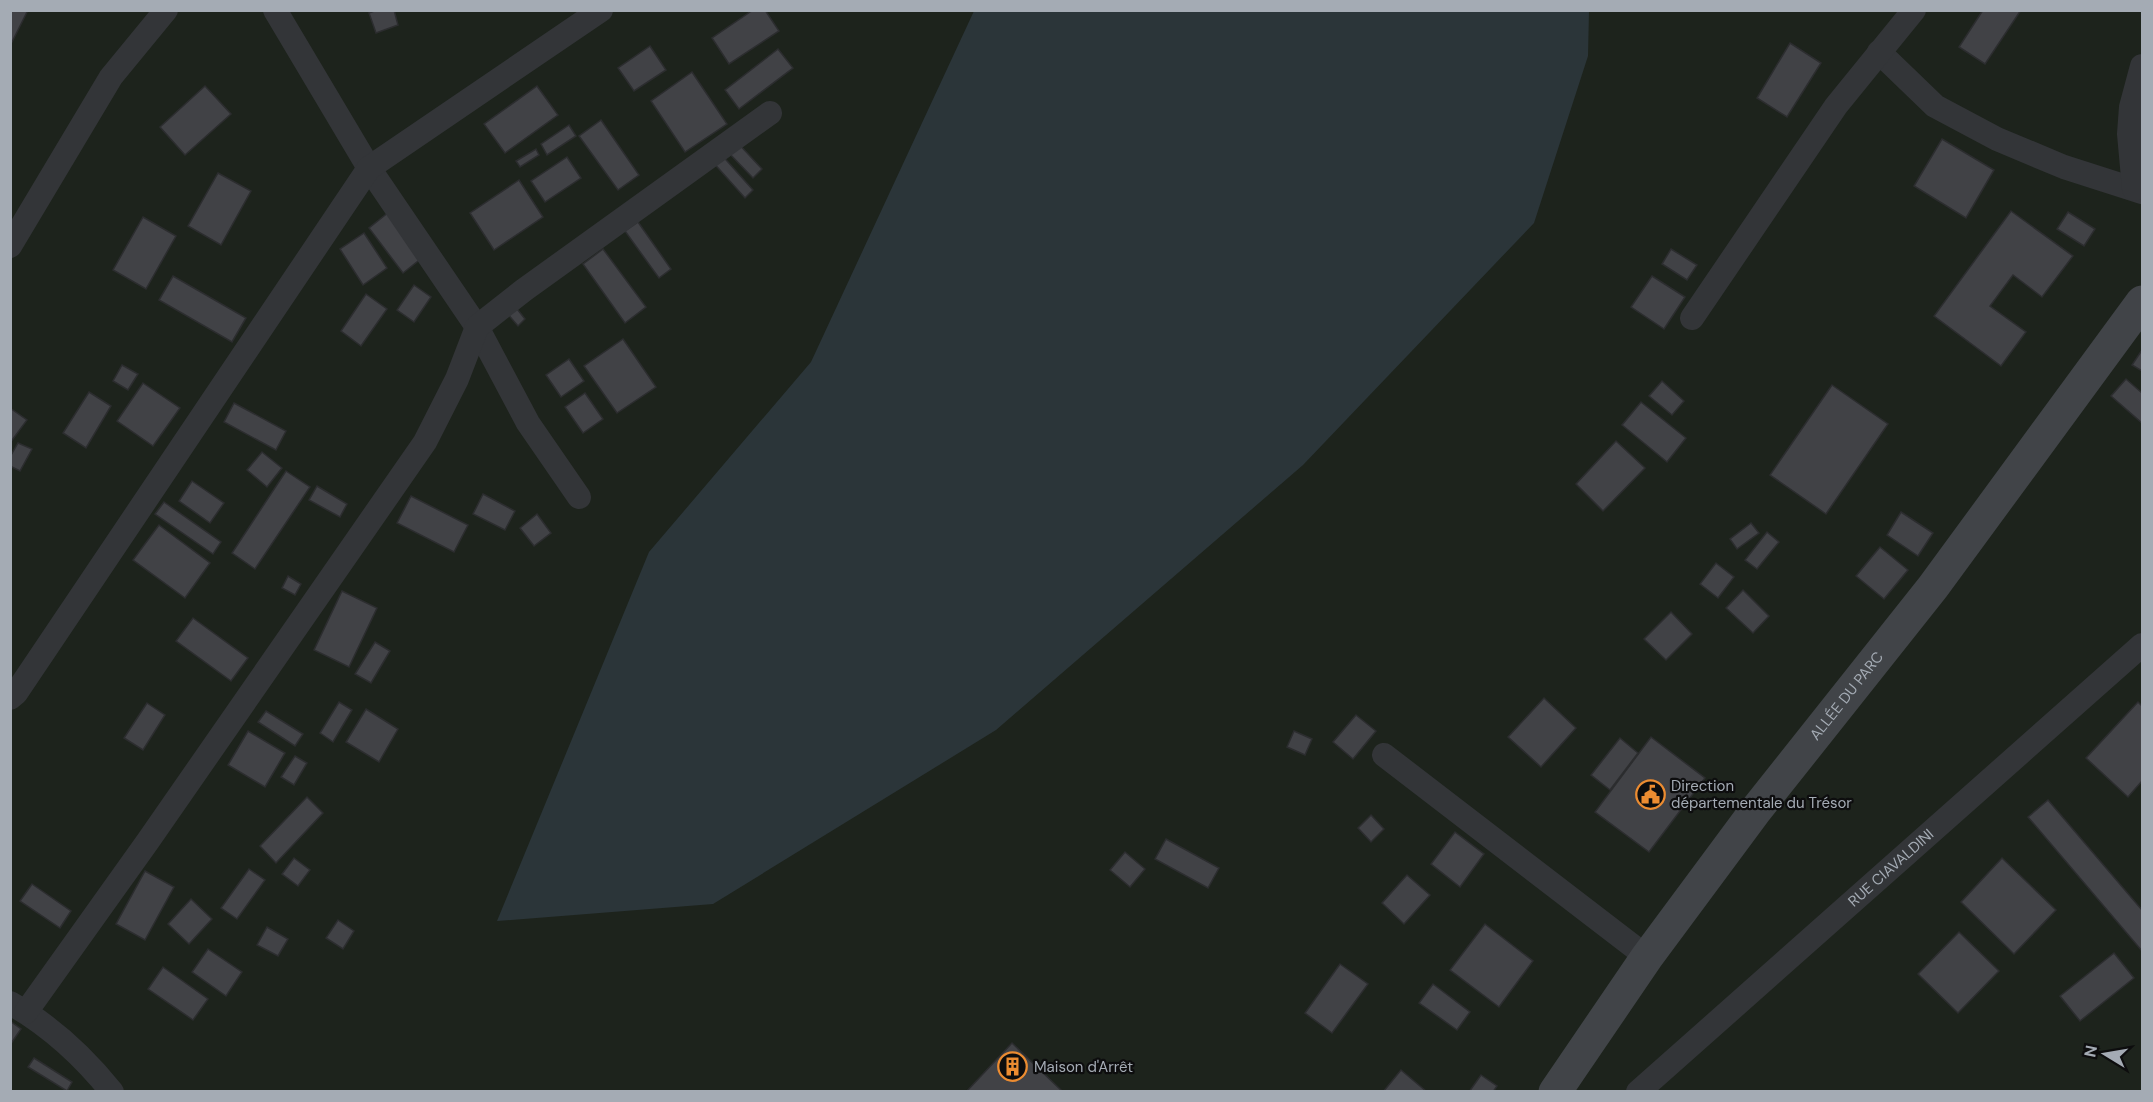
<svg xmlns="http://www.w3.org/2000/svg" width="2153" height="1102" viewBox="0 0 2153 1102" font-family="'DM Sans',sans-serif">
  <style>
    .green { fill: #1d231c }
    .water { fill: #2b3539 }
    .building { fill: #414246; stroke: #2c2d2f; stroke-width: 1.5 }
    .lines { fill: none; stroke-linecap: round; stroke-linejoin: round }
    .street { stroke: #333538; stroke-width: 24 }
    .secondary { stroke: #414448; stroke-width: 33 }
    .labels { text-anchor: middle; dominant-baseline: central; stroke-width: 4.5; stroke-linejoin: round; paint-order: stroke }
    .street-label { font-size: 15px; fill: #a4abb4; stroke: #0d0d0e }
    .poi-label { font-size: 15px; fill: #a4abb4; stroke: #0d0d0e; text-anchor: start }
  </style>
  <rect width="100%" height="100%" fill="#121214"/>
  <rect class="green" x="11" y="11" width="2131" height="1080"/>
  <polygon class="water" points="974,11 1589,11 1588,56 1534,223 1303,465 996,730 713,904 497,921 649,552 811,362"/>
  <g class="building">
    <polygon points="10,10 28,10 12,42 10,42"/>
    <polygon points="377,10 394,10 398,25 376,33 369,13"/>
    <polygon points="753,10 765,10 779,31 729,64 712,38"/>
    <polygon points="1983,10 2021,10 1985,64 1959,47"/>
    <polygon points="1790,43 1821,63 1787,117 1757,98"/>
    <polygon points="650,46 666,70 634,91 618,68"/>
    <polygon points="778,49 793,68 739,109 725,90"/>
    <polygon points="692,72 727,124 685,152 651,101"/>
    <polygon points="205,86 231,114 185,155 160,127"/>
    <polygon points="537,86 558,115 505,153 484,124"/>
    <polygon points="601,120 639,175 618,190 579,136"/>
    <polygon points="569,125 576,136 547,155 541,144"/>
    <polygon points="1942,139 1994,170 1966,218 1914,186"/>
    <polygon points="736,141 762,169 753,178 726,150"/>
    <polygon points="536,149 539,155 520,167 516,161"/>
    <polygon points="719,152 753,190 745,198 711,160"/>
    <polygon points="567,157 581,178 545,202 531,181"/>
    <polygon points="218,173 251,191 221,245 188,226"/>
    <polygon points="519,180 543,217 494,250 470,213"/>
    <polygon points="2011,211 2073,256 2042,297 2013,275 1990,306 2026,332 2001,366 1934,316"/>
    <polygon points="389,212 423,257 403,273 369,228"/>
    <polygon points="2068,212 2095,229 2084,246 2057,229"/>
    <polygon points="143,217 176,236 146,289 113,270"/>
    <polygon points="638,222 671,269 659,278 625,231"/>
    <polygon points="364,233 387,268 363,285 340,249"/>
    <polygon points="603,249 646,307 625,323 583,264"/>
    <polygon points="1671,249 1697,265 1687,280 1662,264"/>
    <polygon points="173,276 246,318 232,342 159,300"/>
    <polygon points="1652,276 1685,297 1664,329 1631,307"/>
    <polygon points="414,285 431,297 414,322 397,310"/>
    <polygon points="366,294 387,309 361,346 341,331"/>
    <polygon points="514,305 525,319 518,326 506,312"/>
    <polygon points="623,339 656,387 617,413 584,366"/>
    <polygon points="2142,350 2142,371 2132,365"/>
    <polygon points="569,359 584,381 561,397 546,375"/>
    <polygon points="122,365 138,374 128,390 113,381"/>
    <polygon points="2126,379 2142,393 2142,423 2111,396"/>
    <polygon points="1662,381 1684,401 1672,415 1649,396"/>
    <polygon points="143,383 180,408 153,446 117,421"/>
    <polygon points="1832,385 1888,424 1826,514 1770,475"/>
    <polygon points="89,392 111,406 86,448 63,433"/>
    <polygon points="585,393 603,419 583,433 565,407"/>
    <polygon points="1641,402 1686,438 1667,462 1622,425"/>
    <polygon points="234,403 286,431 276,450 224,422"/>
    <polygon points="10,408 27,420 10,443"/>
    <polygon points="1616,441 1645,468 1603,511 1576,484"/>
    <polygon points="18,443 32,449 20,471 10,466 10,457"/>
    <polygon points="262,452 282,468 267,487 247,470"/>
    <polygon points="286,471 310,487 255,569 232,553"/>
    <polygon points="192,481 224,503 210,523 179,501"/>
    <polygon points="317,486 347,504 340,517 309,500"/>
    <polygon points="483,494 515,511 505,530 473,514"/>
    <polygon points="411,496 468,525 454,552 397,523"/>
    <polygon points="164,502 221,542 213,554 155,514"/>
    <polygon points="1901,512 1933,533 1918,556 1887,535"/>
    <polygon points="537,514 551,533 534,546 520,528"/>
    <polygon points="1751,523 1759,533 1737,549 1730,539"/>
    <polygon points="159,525 210,563 185,598 133,560"/>
    <polygon points="1767,532 1779,542 1757,569 1745,560"/>
    <polygon points="1880,547 1908,570 1884,599 1856,576"/>
    <polygon points="1716,563 1734,577 1718,598 1700,584"/>
    <polygon points="288,576 301,584 295,595 282,588"/>
    <polygon points="1743,590 1769,616 1753,633 1726,608"/>
    <polygon points="342,591 377,608 349,667 314,650"/>
    <polygon points="1671,612 1692,634 1666,660 1644,639"/>
    <polygon points="193,618 248,658 231,681 176,641"/>
    <polygon points="375,642 390,651 371,683 355,674"/>
    <polygon points="1544,698 1576,728 1541,767 1508,737"/>
    <polygon points="339,702 352,710 333,742 320,733"/>
    <polygon points="2138,702 2142,706 2142,781 2128,797 2086,758"/>
    <polygon points="147,703 165,715 143,750 124,738"/>
    <polygon points="366,709 398,729 379,762 346,742"/>
    <polygon points="266,711 303,734 295,746 258,722"/>
    <polygon points="1356,715 1376,731 1353,759 1333,742"/>
    <polygon points="248,731 285,753 265,787 228,765"/>
    <polygon points="1294,731 1312,739 1305,755 1287,747"/>
    <polygon points="1651,737 1705,778 1649,852 1595,812"/>
    <polygon points="1620,738 1638,753 1610,790 1591,775"/>
    <polygon points="295,756 307,763 294,785 281,777"/>
    <polygon points="307,797 323,813 276,863 260,846"/>
    <polygon points="2048,800 2142,910 2142,951 2028,817"/>
    <polygon points="1371,815 1384,829 1371,842 1358,828"/>
    <polygon points="1455,832 1484,854 1460,887 1431,864"/>
    <polygon points="1166,839 1219,868 1208,888 1155,859"/>
    <polygon points="1125,852 1145,869 1130,887 1110,870"/>
    <polygon points="294,858 310,870 298,886 282,874"/>
    <polygon points="2002,858 2056,910 2014,954 1961,902"/>
    <polygon points="249,869 265,880 237,919 221,908"/>
    <polygon points="145,871 174,887 145,940 116,924"/>
    <polygon points="1407,875 1430,895 1404,924 1382,903"/>
    <polygon points="32,884 71,911 60,928 20,901"/>
    <polygon points="191,899 212,919 189,944 168,924"/>
    <polygon points="338,920 354,931 343,949 326,938"/>
    <polygon points="1485,924 1533,961 1499,1007 1450,970"/>
    <polygon points="267,927 288,939 278,956 257,945"/>
    <polygon points="1959,932 1999,971 1958,1013 1918,974"/>
    <polygon points="208,949 242,972 226,996 192,972"/>
    <polygon points="2114,953 2134,978 2080,1021 2060,996"/>
    <polygon points="1340,964 1368,984 1332,1033 1305,1013"/>
    <polygon points="163,967 208,999 193,1020 148,989"/>
    <polygon points="1433,984 1470,1012 1457,1030 1419,1003"/>
    <polygon points="10,1021 21,1029 10,1045"/>
    <polygon points="1012,1043 1063,1092 966,1092"/>
    <polygon points="34,1058 72,1082 67,1091 28,1067"/>
    <polygon points="1401,1070 1427,1092 1383,1092"/>
    <polygon points="1481,1075 1497,1086 1493,1092 1469,1092"/>
  </g>
  <g class="lines">
    <g class="street">
      <polyline points="275,10 369,168 477,327 528,423 579,497"/>
      <polyline points="1879,52 1935,106 1997,139 2064,167 2142,192"/>
      <polyline points="2134,189 2129,134 2131,107 2142,66"/>
      <polyline points="10,246 111,77 166,10"/>
      <polyline points="1692,318 1836,106 1914,10"/>
      <polyline points="10,698 16,693 369,168 601,10"/>
      <polyline points="1384,755 1647,957"/>
      <path d="M10,1003C51,1026 83,1056 112,1092"/>
      <polyline points="26,1012 148,841 425,442 457,379 477,327 524,290 770,113"/>
      <path id="s1" d="M1638,1092L2142,645"/>
    </g>
    <path class="secondary" id="s2" d="M1555,1092L1647,957L1756,810L1933,587L2142,302"/>
  </g>
  <defs>
    <symbol id="civic-ring" viewBox="-11 -11 22 22"><circle r="9.5" fill="#0d0d0e" stroke="#ec8c31" stroke-width="1.5"/><path d="M-.6-6.5H3V-4.5H.6V-3L4-1V1h2V6H-6V1h2V-1L-.6-3ZM-1.2 2.5V6h2.4V2.5Z" fill="#ec8c31"/></symbol>
    <symbol id="building-ring" viewBox="-11 -11 22 22"><circle r="9.5" fill="#0d0d0e" stroke="#ec8c31" stroke-width="1.5"/><path d="M-4-6H4V6H1V3H-1V6H-4ZM-2.5-4.3h1.7v1.8h-1.7ZM.8-4.3h1.7v1.8H.8ZM-2.5-1h1.7V.8h-1.7ZM.8-1h1.7V.8H.8Z" fill="#ec8c31"/></symbol>
  </defs>
  <g fill-rule="evenodd">
    <use href="#civic-ring" x="1634" y="778" width="33" height="33"/>
    <use href="#building-ring" x="996" y="1050" width="33" height="33"/>
  </g>
  <g class="labels">
    <g class="street-label">
      <text stroke="none"><textPath href="#s2" startOffset="492">ALLÉE DU PARC</textPath></text>
      <text stroke="none"><textPath href="#s1" startOffset="338">RUE CIAVALDINI</textPath></text>
    </g>
    <g class="poi-label">
      <text x="1671" y="786">Direction<tspan x="1671" dy="17">départementale du Trésor</tspan></text>
      <text x="1034" y="1067">Maison d'Arrêt</text>
    </g>
  </g>
  <rect width="2153" height="1102" fill="none" stroke="#a4abb4" stroke-width="24"/>
  <g transform="translate(2105 1054) rotate(281)" stroke="#0d0d0e" stroke-width="4.5" paint-order="stroke">
  <path d="M0-4.5L10 22L0 15L-10 22Z" fill="#a4abb4"/>
  <text y="-9" font-size="16" font-weight="bold" text-anchor="middle" fill="#a4abb4">N</text>
  </g>
</svg>
